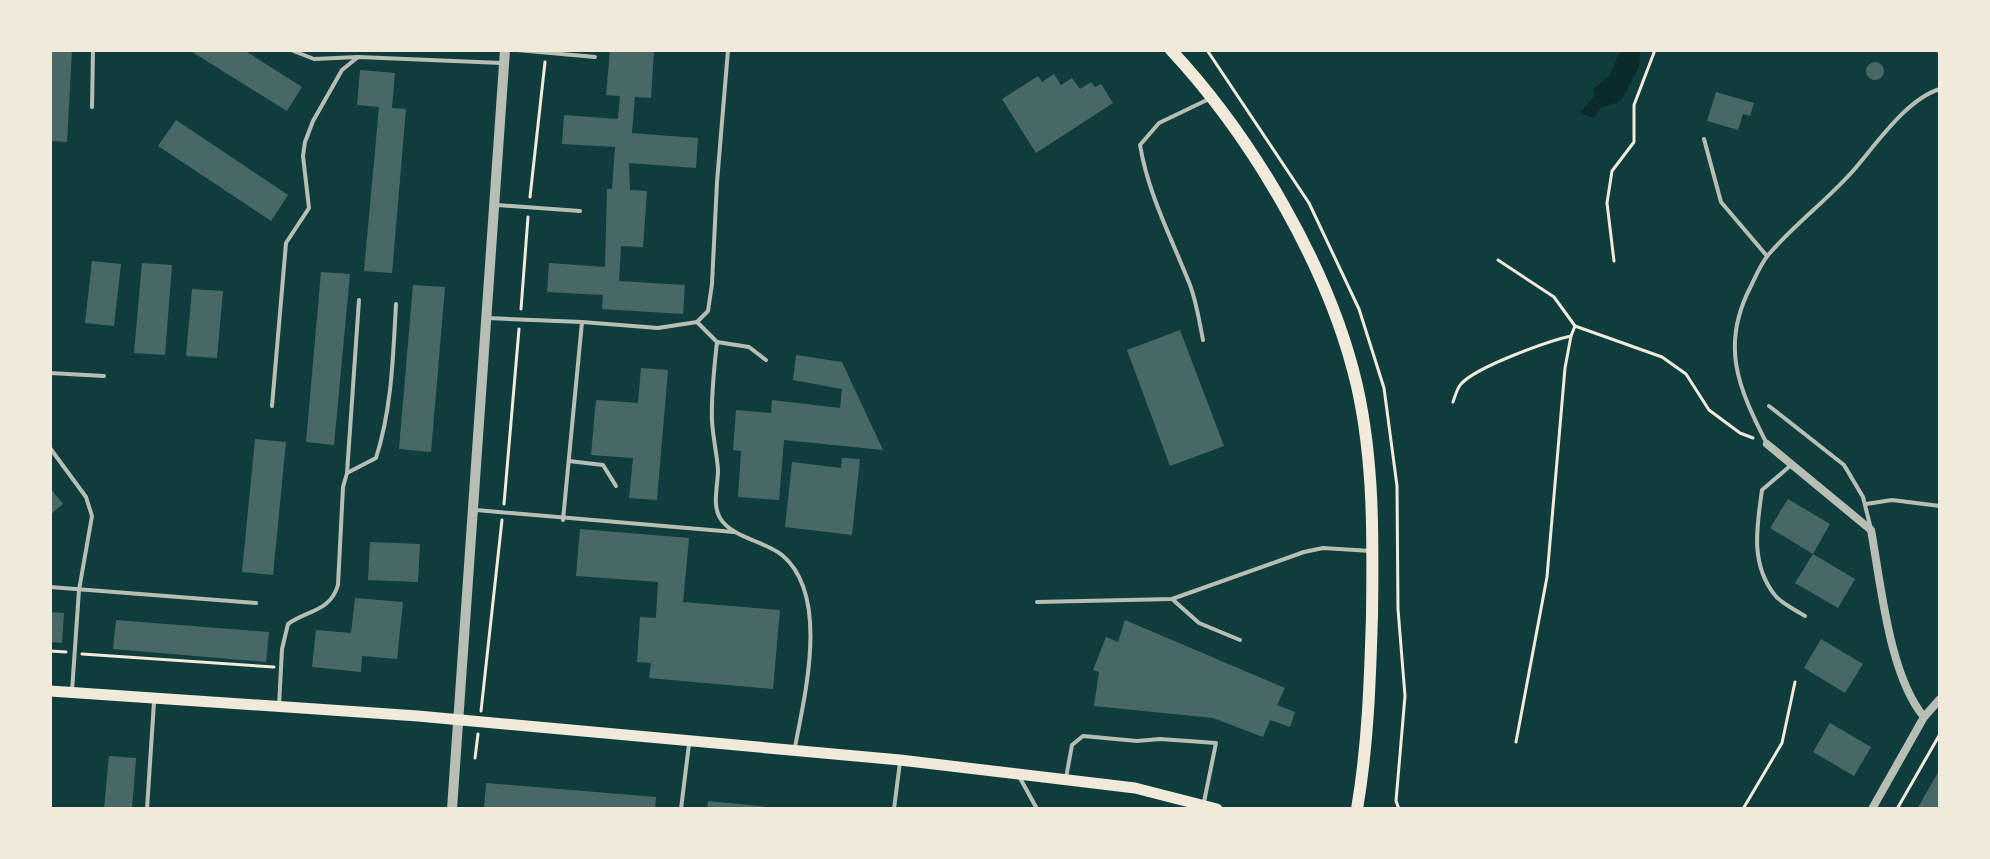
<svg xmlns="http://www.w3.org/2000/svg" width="1990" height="859" viewBox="0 0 1990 859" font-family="Commissioner,sans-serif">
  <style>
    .water { fill: #0a2a2b }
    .building { fill: #486865 }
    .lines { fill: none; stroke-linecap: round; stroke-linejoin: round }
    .path { stroke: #f1e9da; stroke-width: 3 }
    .service { stroke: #b8beb3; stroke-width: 4 }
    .minor { stroke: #b8beb3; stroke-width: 8 }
    .tertiary { stroke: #b8beb3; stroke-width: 10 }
    .secondary { stroke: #f1e9da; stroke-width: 11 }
    .primary { stroke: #f1e9da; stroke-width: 12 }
  </style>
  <rect width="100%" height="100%" fill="#0f3d3e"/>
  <polygon class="water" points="1623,50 1640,50 1639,67 1621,101 1600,108 1594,118 1580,113 1595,95 1593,89 1609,76 1618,56"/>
  <g class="building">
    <polygon points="50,50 72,50 67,142 50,141"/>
    <polygon points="189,50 244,50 302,87 287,111"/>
    <polygon points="610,50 654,50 651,98 635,97 632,133 698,138 696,168 629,163 630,190 647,191 643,247 621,246 619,281 685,285 683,314 602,309 603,295 547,292 549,263 605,267 607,189 612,189 615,147 562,144 564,115 618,119 620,96 606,95"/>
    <circle cx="1875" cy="71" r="9"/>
    <polygon points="360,70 395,73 392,108 406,109 392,273 364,271 379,107 357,105"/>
    <polygon points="1054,74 1061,85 1072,78 1080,89 1091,82 1095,87 1101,84 1113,103 1036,153 1002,99 1038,76 1042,82"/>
    <polygon points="1716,92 1754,103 1750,116 1743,114 1738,130 1707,121"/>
    <polygon points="176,120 288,195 271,221 158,146"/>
    <polygon points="92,261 121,264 114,326 85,323"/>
    <polygon points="142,263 172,265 165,355 134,353"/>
    <polygon points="321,272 350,274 334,445 306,442"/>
    <polygon points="413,285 445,287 431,452 399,449"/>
    <polygon points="192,289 223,291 217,358 186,356"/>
    <polygon points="1180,330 1224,446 1170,466 1127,350"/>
    <polygon points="796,355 842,362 883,450 784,440 779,500 738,497 741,451 733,450 736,410 771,413 772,400 840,408 842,389 793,380"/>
    <polygon points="641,368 668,370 657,500 629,498 633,458 591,455 596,400 638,403"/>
    <polygon points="255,439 286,442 273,575 242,572"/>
    <polygon points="842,458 860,459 852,535 785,527 792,462 841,468"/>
    <polygon points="50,488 63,504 50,515"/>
    <polygon points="1788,499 1830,524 1813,554 1770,528"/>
    <polygon points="580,529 689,538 683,602 780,610 773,689 649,678 651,663 637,662 640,617 656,618 658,582 576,576"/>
    <polygon points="370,542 420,544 418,582 368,580"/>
    <polygon points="1813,554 1855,579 1838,608 1795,583"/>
    <polygon points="355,598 403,602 397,659 362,656 361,672 312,667 316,630 351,633"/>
    <polygon points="50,612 64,613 62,643 50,642"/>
    <polygon points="116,620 269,632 266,662 113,649"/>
    <polygon points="1125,620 1285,688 1277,705 1295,712 1290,727 1270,720 1263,737 1213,718 1094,706 1099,672 1093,670 1106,637 1118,642"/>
    <polygon points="1821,639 1863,664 1845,693 1804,668"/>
    <polygon points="1830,723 1871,747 1854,776 1813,752"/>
    <polygon points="109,756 136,758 132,809 104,809"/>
    <polygon points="1940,769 1940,809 1917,809"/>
    <polygon points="486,783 656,797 655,809 484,809"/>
    <polygon points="708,801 768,807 768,809 707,809"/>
  </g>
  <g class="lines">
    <g class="path">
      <polyline points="1207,50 1309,203 1359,309 1384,388 1397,486 1398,609 1405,696 1396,801 1399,809"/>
      <polyline points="1938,50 1940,54"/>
      <polyline points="530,197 545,62"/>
      <polyline points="1498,260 1554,297 1575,326 1662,357 1686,374 1709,410 1740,433 1753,438"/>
      <polyline points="1614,261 1607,203 1612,171 1634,142 1634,105 1655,50"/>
      <polyline points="521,309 528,217"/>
      <path d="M1453,402C1455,397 1457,388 1461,384C1476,367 1548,341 1571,336L1575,326"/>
      <polyline points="504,504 519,329"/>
      <polyline points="50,651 66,652"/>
      <polyline points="82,654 274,667"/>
      <polyline points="481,711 502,520"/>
      <polyline points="1516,742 1547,577 1565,368 1571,336"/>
      <polyline points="475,758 478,734"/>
      <polyline points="1743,809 1782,743 1795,682"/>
      <polyline points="1897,809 1940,734"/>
    </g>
    <g class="service">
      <polyline points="291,50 314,59 358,57 502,63"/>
      <polyline points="517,50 595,57"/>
      <polyline points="92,107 93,50"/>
      <polyline points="1704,139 1721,202 1767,256"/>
      <polyline points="497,205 580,211"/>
      <polyline points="487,318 582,322 563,520"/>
      <polyline points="582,322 658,328 697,322 708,311 712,284 717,182 728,50"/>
      <polyline points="697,322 717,342"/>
      <path d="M1203,340C1199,320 1196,298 1188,280C1170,235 1148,193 1140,145L1159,123L1209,99"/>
      <path d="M766,360L749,347L717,342C714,369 711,395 712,421C713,438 717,454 718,470C718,485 712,505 720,518C732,538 765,541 782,555C830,595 805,694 795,747"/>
      <polyline points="50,373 104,376"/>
      <polyline points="272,406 286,243 309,208 303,156 305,142 313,121 342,70 358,57"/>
      <polyline points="1769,406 1844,465 1863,497 1871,529"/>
      <path d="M1766,442C1738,387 1720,345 1751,286C1756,276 1761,263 1769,254C1794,225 1826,201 1852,172C1875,146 1906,99 1940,89"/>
      <polyline points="50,448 86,497 92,516 79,590 72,691"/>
      <polyline points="569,461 603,465 616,486"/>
      <path d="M1790,466L1762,490C1757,526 1750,563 1774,594C1780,603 1796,610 1805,616"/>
      <polyline points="347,473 359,300"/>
      <polyline points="1866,504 1892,500 1940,506"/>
      <polyline points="476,510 734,532"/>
      <polyline points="50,587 256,603"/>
      <polyline points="1172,599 1199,623 1240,640"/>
      <polyline points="1037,602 1172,599 1304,552 1323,548 1371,551"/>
      <path d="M279,706L282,649L288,624C307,610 330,612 338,585L343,487L347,473L376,458C392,408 393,356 396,304"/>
      <polyline points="1020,778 1037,809"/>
      <polyline points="1066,778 1072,745 1083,736 1137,741 1160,739 1216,743 1204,802"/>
      <polyline points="147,809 154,702"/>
      <polyline points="681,809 689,744"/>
      <polyline points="894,809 900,762"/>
    </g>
    <g class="minor">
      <path d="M1767,444L1871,530C1881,584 1889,675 1924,717"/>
      <polyline points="1872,809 1924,717 1940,699"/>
    </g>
    <polyline class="tertiary" points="452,809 505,50"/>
    <polyline class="secondary" points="50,691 418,716 900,760 1135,788 1217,809"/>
    <path class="primary" d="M1171,50C1253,138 1330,269 1357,386C1374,461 1373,539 1372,616C1370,681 1368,745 1357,809"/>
  </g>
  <rect width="1990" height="859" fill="none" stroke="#f1e9da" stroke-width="104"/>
</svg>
